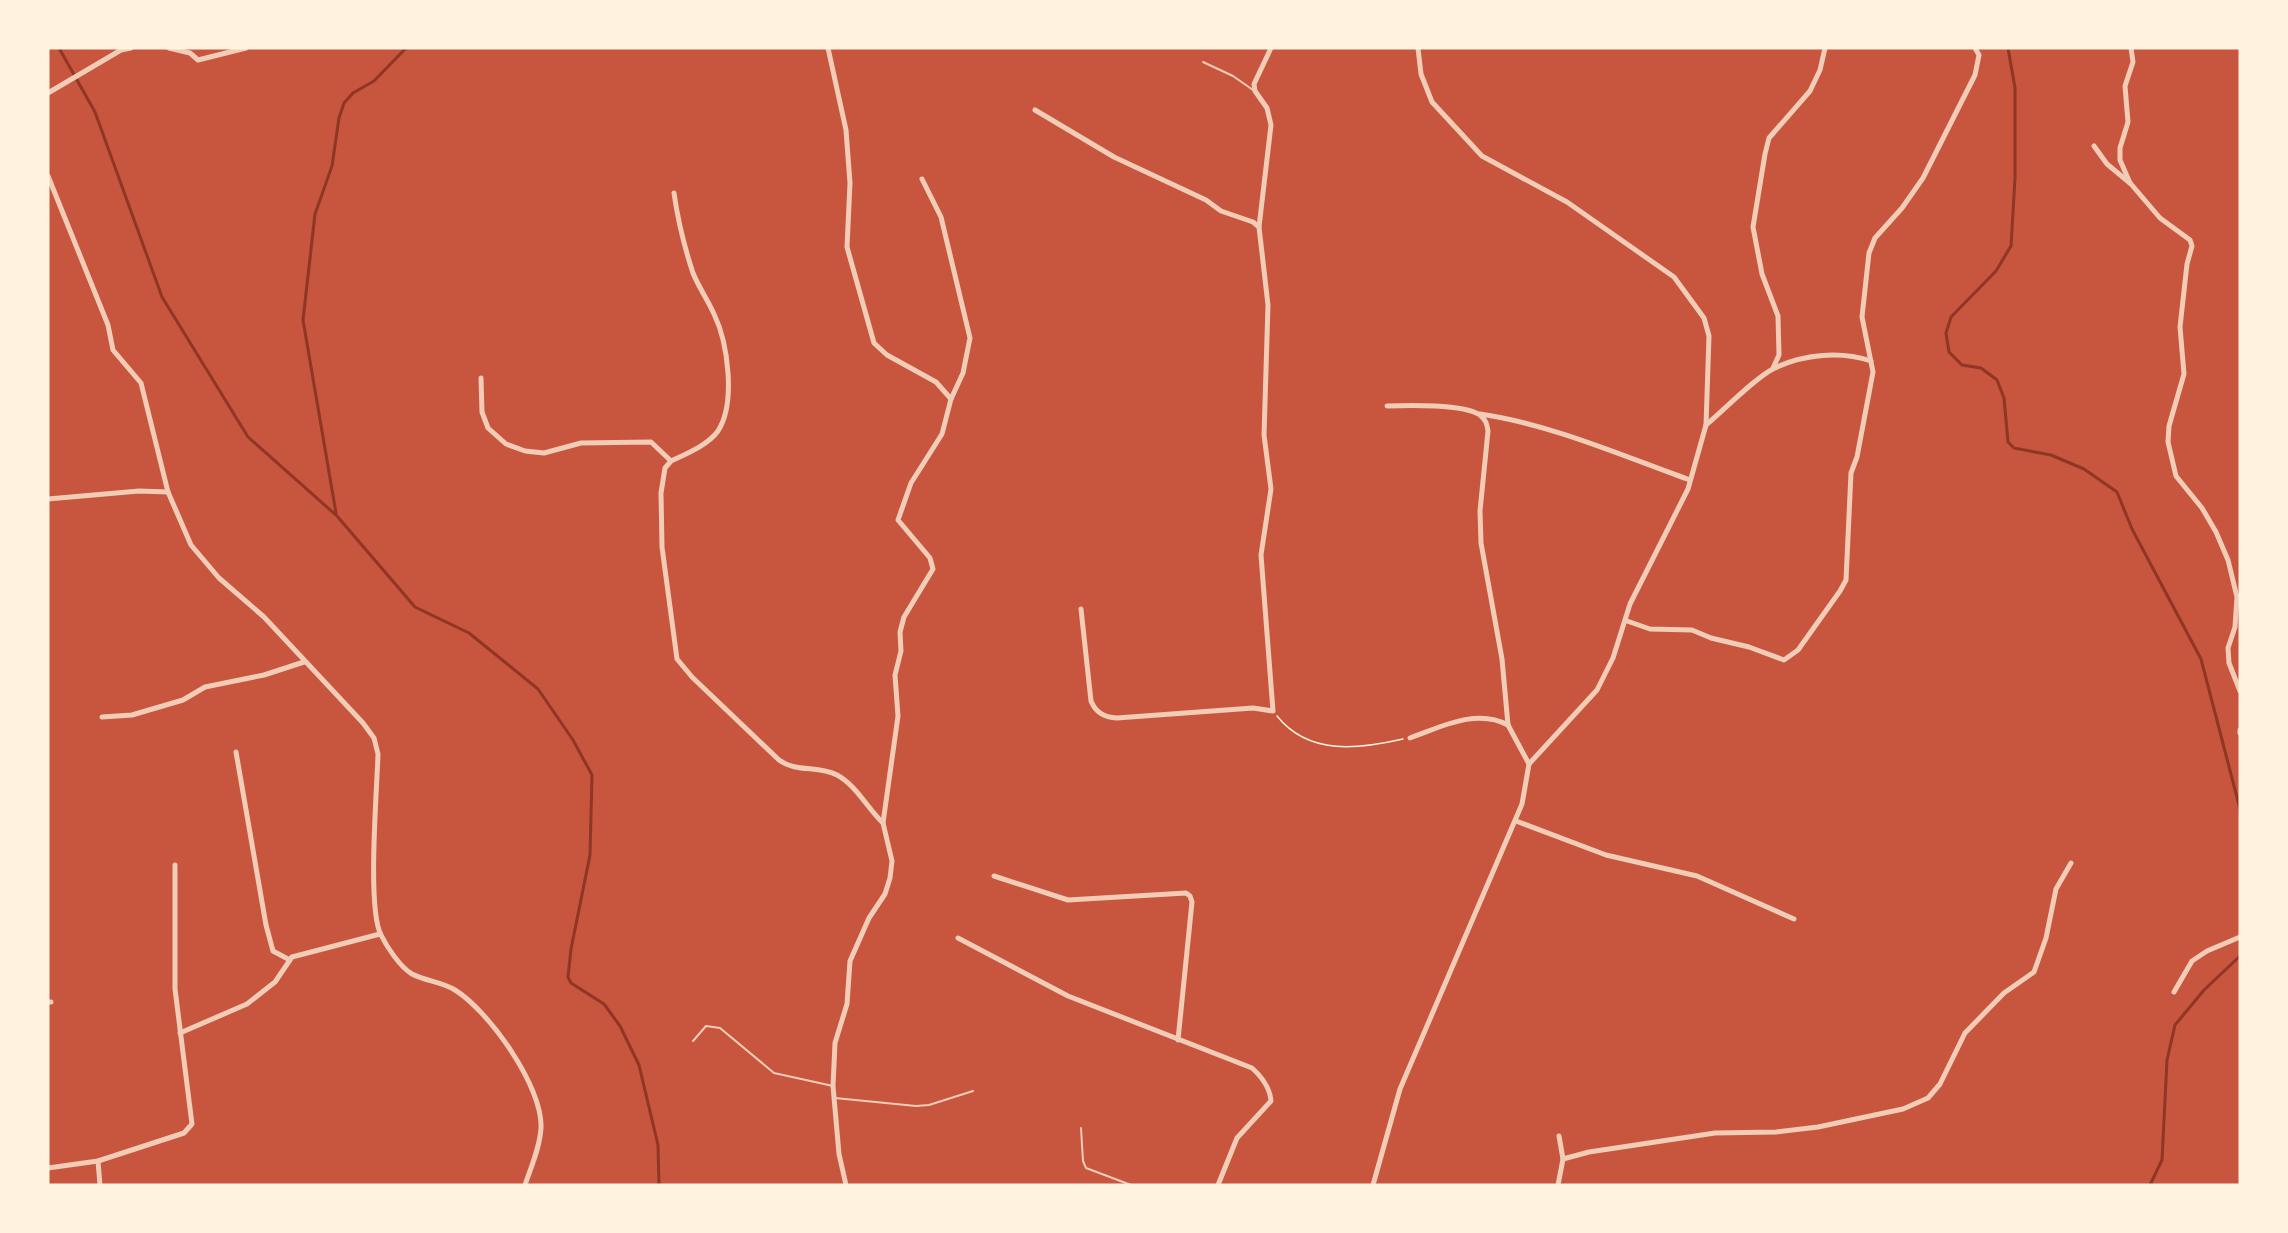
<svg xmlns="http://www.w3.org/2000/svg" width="2288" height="1233" viewBox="0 0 2288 1233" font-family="'IBM Plex Serif',serif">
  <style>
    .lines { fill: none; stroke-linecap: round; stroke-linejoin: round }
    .stream { stroke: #8f3625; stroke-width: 3 }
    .path { stroke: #fff3e0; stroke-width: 1.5 }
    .service { stroke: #f1ccb7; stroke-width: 2 }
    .minor { stroke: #f1ccb7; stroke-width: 5 }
  </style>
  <rect width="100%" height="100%" fill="#c8553d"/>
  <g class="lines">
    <g class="stream">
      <polyline points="59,48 95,112 162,297 248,437 337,516 415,607 469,633 538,689 573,740 592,775 590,855 571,949 568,977 571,983 604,1004 620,1026 639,1065 658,1145 659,1185"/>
      <polyline points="2008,48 2015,88 2015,178 2011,246 1996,271 1951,317 1946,333 1949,352 1962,365 1981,368 1997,380 2004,398 2008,442 2014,448 2051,455 2084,469 2117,492 2132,529 2201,659 2240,809"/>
      <polyline points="336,513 303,320 315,214 332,166 339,118 344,103 353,93 374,81 406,48"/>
      <polyline points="2150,1185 2162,1160 2167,1060 2175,1025 2204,990 2240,956"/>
    </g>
    <path class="path" d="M1277,716C1309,756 1359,749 1403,739"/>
    <g class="service">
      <polyline points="1203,62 1233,76 1253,90"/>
      <polyline points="693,1041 706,1026 720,1028 774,1073 833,1086"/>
      <polyline points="835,1098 916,1106 929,1105 973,1091"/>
      <polyline points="1081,1128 1083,1161 1086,1168 1131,1185"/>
    </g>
    <g class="minor">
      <polyline points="169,48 190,53 198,60 246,48"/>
      <polyline points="828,48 846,130 850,183 847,247 874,343 887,355 936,382 951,399"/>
      <polyline points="1418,48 1421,74 1432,102 1482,156 1567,202 1674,277 1704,318 1709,336 1706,425 1688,489 1630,604 1613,658 1597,690 1529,764"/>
      <polyline points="48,93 121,50 131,48"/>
      <path d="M1035,110L1114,157L1206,200L1221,211L1253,222L1259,227L1268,305L1264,435L1271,489L1261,555L1273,711L1253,708L1117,718C1104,717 1096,713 1091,701L1081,609"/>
      <polyline points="2094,146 2107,164 2131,184 2160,218 2190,240 2192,246 2187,264 2180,327 2184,374 2169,426 2168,442 2176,476 2202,508 2216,532 2228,560 2237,597 2235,627 2228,648 2229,663 2240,691"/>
      <path d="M48,176L108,325L113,350L141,383L168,492L191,545L219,578L264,617L363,723L374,738L378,754C377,790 367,909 381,935C387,947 400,967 412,974C425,981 442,982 455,990C489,1011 543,1087 541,1128C540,1147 531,1167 525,1185"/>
      <polyline points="2130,183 2120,160 2120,148 2128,122 2125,86 2133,62 2131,48"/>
      <polyline points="1259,227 1271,125 1267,108 1255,91 1254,84 1271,48"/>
      <polyline points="1773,368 1779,355 1778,316 1762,274 1753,227 1765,154 1769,138 1810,91 1820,70 1825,48"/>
      <path d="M481,378L482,412L488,428L506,444L525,451L544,453L581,443L651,442L671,461L665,468L661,493L662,547L677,659L692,677L779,760C797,773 818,765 837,775C856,785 868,809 883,823"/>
      <path d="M1480,414C1550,424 1623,456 1690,480"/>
      <path d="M1706,425C1722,412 1758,375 1775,368C1804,354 1841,351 1871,361"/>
      <path d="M671,461C686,454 708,445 718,431C736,403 728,343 714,314C708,300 699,288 693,273C684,246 678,221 674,193"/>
      <polyline points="48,499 139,491 168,492"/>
      <polyline points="1627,621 1650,629 1692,630 1711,638 1749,647 1784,660 1798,650 1840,591 1846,580 1851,473 1857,457 1873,372 1862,317 1869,253 1875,238 1902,208 1923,178 1975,75 1979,55 1975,48"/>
      <polyline points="102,717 132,715 183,700 205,687 264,675 304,662"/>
      <polyline points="2240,730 2240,733"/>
      <path d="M1410,738C1441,727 1476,708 1508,725"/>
      <polyline points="236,752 266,925 273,951 288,959"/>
      <polyline points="1516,821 1606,855 1697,876 1794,919"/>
      <polyline points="994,876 1068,900 1186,893 1190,896 1192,902 1178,1040"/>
      <path d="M958,938L1068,996L1252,1068C1262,1077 1270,1087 1271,1101L1237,1138L1218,1185"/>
      <polyline points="2174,992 2192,961 2207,951 2240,937"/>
      <polyline points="48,1002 51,1002"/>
      <polyline points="180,1033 247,1004 275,982 292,957 380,934"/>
      <polyline points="1563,1159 1589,1152 1715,1133 1776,1132 1818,1127 1903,1109 1928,1098 1940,1084 1965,1033 2004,993 2034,972 2046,938 2056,889 2071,863"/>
      <polyline points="98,1161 100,1185"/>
      <polyline points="48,1168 98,1161 184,1133 192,1124 175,989 175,865"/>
      <polyline points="846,1185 839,1154 833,1086 835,1043 847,1004 850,961 869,918 885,894 890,878 892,861 883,823 898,716 895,675 901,651 900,632 904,617 933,569 930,558 898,520 911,483 942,434 951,399 963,373 970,338 941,217 922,179"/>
      <path d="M1373,1185L1400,1089L1522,804L1529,764L1508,725L1502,659L1481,543L1480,511L1488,431C1487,424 1486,420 1480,415C1464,404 1408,405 1387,406"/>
      <polyline points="1558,1185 1563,1159 1559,1136"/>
    </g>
  </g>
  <rect width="2288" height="1233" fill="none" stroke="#fff3e0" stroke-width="99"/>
</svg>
